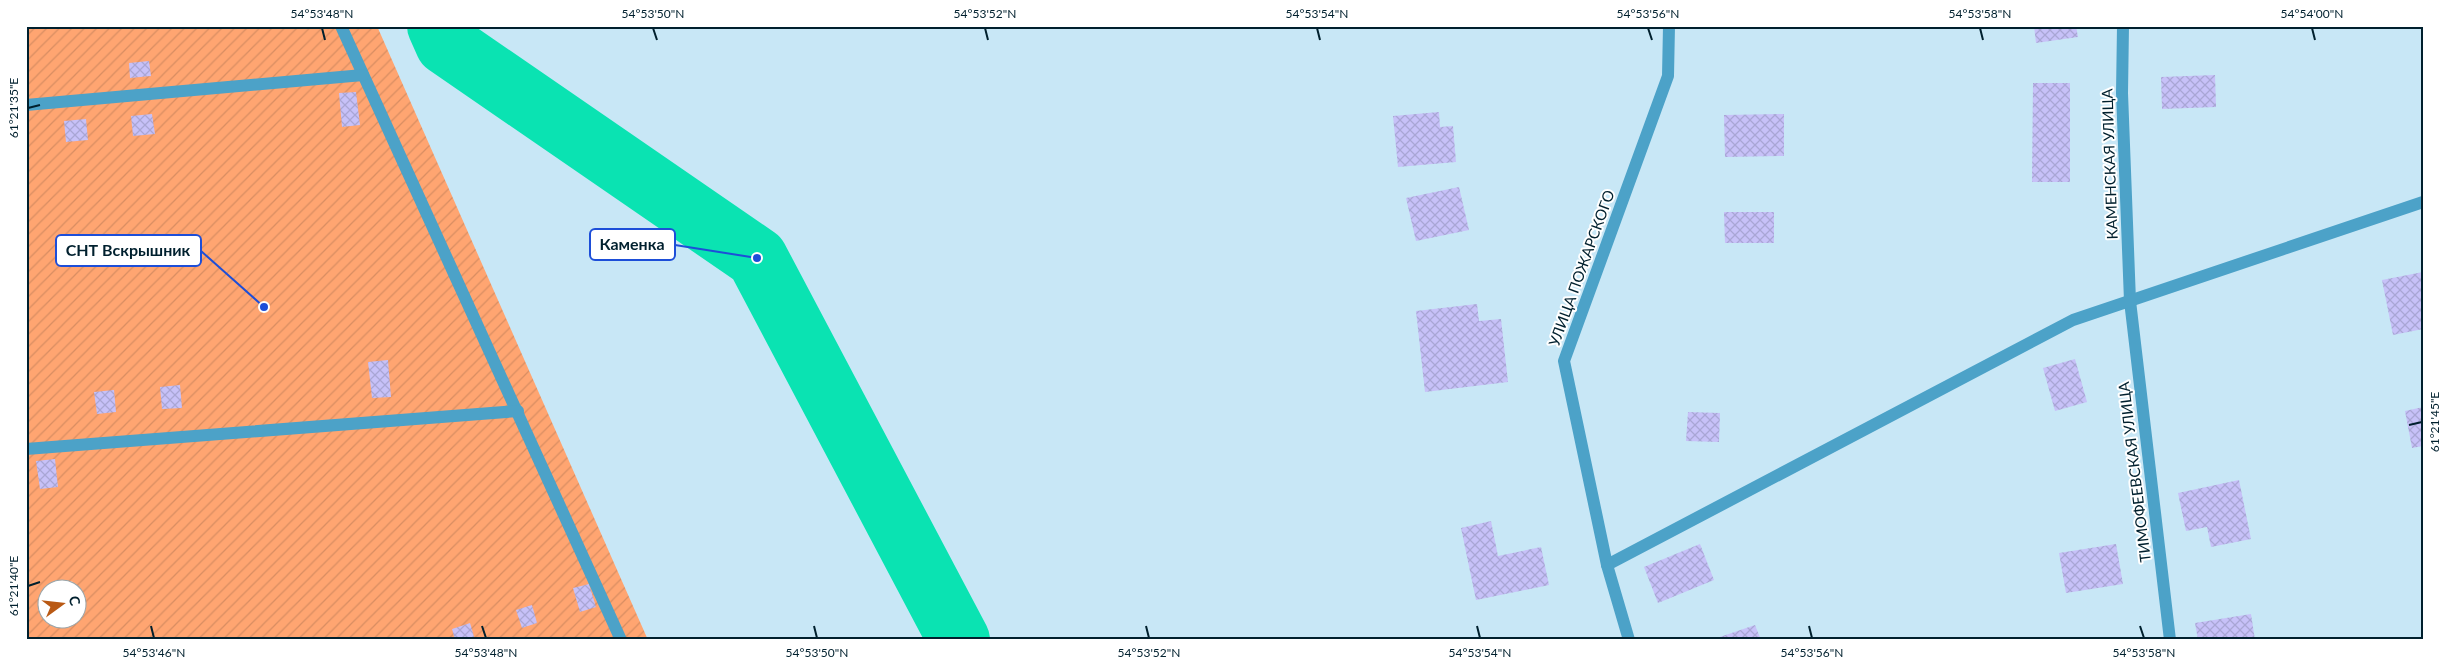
<svg xmlns="http://www.w3.org/2000/svg" width="2449" height="666" viewBox="0 0 2449 666" font-family="Lato,sans-serif">
  <style>
    .garden { fill: url(#garden-furrows); fill-rule: evenodd }
    .lines { fill: none; stroke-linecap: round; stroke-linejoin: round }
    .river { stroke: #0ae3b2; stroke-width: 62 }
    .building { fill: url(#building-cross-hatch) }
    .minor { stroke: #4ca2c8; stroke-width: 12 }
    .ticks { fill: none; stroke: #00202e; stroke-width: 2 }
    .labels { text-anchor: middle; dominant-baseline: central; stroke-width: 4; stroke-linejoin: round; paint-order: stroke }
    .street-label { font-size: 15px; fill: #00202e; stroke: #fff }
    .leader { fill: none; stroke: #1d4ed8; stroke-width: 2 }
    .callout-dot { fill: #1d4ed8; stroke: #fff; stroke-width: 2 }
    .callout { fill: #fff; stroke: #1d4ed8; stroke-width: 2 }
    .callout-label { font-size: 16px; text-anchor: middle; font-weight: bold; fill: #00202e }
    .neatline { fill: none; stroke: #00202e; stroke-width: 2 }
    .ticks-label { font-size: 12px; text-anchor: middle; fill: #00202e }
  </style>
  <defs>
    <pattern id="garden-furrows" width="10" height="10" patternUnits="userSpaceOnUse" patternTransform="scale(1.25)"><rect width="10" height="10" fill="#ffa571"/><path d="M-1 1l2-2M0 10L10 0M9 11l2-2" fill="none" stroke="#d98e62"/></pattern>
    <pattern id="building-cross-hatch" width="8" height="8" patternUnits="userSpaceOnUse" patternTransform="scale(1.25)"><rect width="8" height="8" fill="#c7c1f8"/><path d="M0 0l8 8M0 8l8-8" fill="none" stroke="#a9a6d5"/></pattern>
  </defs>
  <rect width="100%" height="100%" fill="#c8e7f6"/>
  <path class="garden" d="M26,26H377L648,640H26ZM48,588H78V618H48Z"/>
  <g class="lines">
    <polyline class="river" points="438,26 446,44 757,258 959,640"/>
  </g>
  <g class="building">
    <polygon points="2034,26 2076,26 2078,37 2036,43"/>
    <polygon points="149,61 151,76 130,78 129,63"/>
    <polygon points="2215,75 2216,107 2162,109 2161,77"/>
    <polygon points="2033,83 2070,83 2070,182 2032,182"/>
    <polygon points="356,92 360,125 342,127 339,93"/>
    <polygon points="1439,112 1440,127 1453,126 1456,162 1398,167 1393,116"/>
    <polygon points="152,114 155,134 133,136 131,116"/>
    <polygon points="1784,114 1784,156 1725,157 1724,115"/>
    <polygon points="86,119 88,140 66,142 64,121"/>
    <polygon points="1459,187 1469,230 1416,241 1406,198"/>
    <polygon points="1724,212 1774,212 1774,243 1725,243"/>
    <polygon points="2423,272 2423,329 2393,335 2382,280"/>
    <polygon points="1477,304 1479,321 1501,319 1508,382 1425,392 1416,311"/>
    <polygon points="2075,359 2087,402 2055,411 2043,368"/>
    <polygon points="388,360 391,397 372,398 368,362"/>
    <polygon points="180,385 182,408 162,409 160,387"/>
    <polygon points="114,390 116,412 97,414 94,392"/>
    <polygon points="2423,407 2423,446 2412,448 2405,411"/>
    <polygon points="1688,412 1720,413 1719,442 1686,441"/>
    <polygon points="55,459 58,487 40,489 36,461"/>
    <polygon points="2239,480 2251,539 2211,547 2207,527 2186,531 2178,493"/>
    <polygon points="1491,521 1498,556 1541,547 1549,585 1476,600 1461,528"/>
    <polygon points="1700,544 1714,580 1658,603 1644,567"/>
    <polygon points="2116,544 2123,584 2066,593 2059,553"/>
    <polygon points="589,584 596,607 580,612 573,588"/>
    <polygon points="532,605 537,623 522,628 516,610"/>
    <polygon points="2251,614 2255,640 2198,640 2195,623"/>
    <polygon points="470,623 475,640 455,640 452,629"/>
    <polygon points="1755,625 1761,640 1714,640 1714,639"/>
  </g>
  <g class="lines">
    <g class="minor">
      <polyline points="341,26 621,640"/>
      <polyline points="2123,26 2122,93 2130,301 2170,640"/>
      <polyline points="26,105 363,75"/>
      <polyline points="26,449 518,411"/>
      <polyline points="1607,565 2073,320 2423,202"/>
      <polyline points="1629,640 1607,565 1564,361 1668,76 1669,26"/>
    </g>
  </g>
  <path class="ticks" d="M322,28L325,40M653,28L657,40M985,28L988,40M1317,28L1320,40M1648,28L1652,40M1980,28L1983,40M2312,28L2315,40M28,108L40,105M2409,425L2422,422M28,586L40,582M151,626L154,638M482,626L486,638M814,626L817,638M1146,626L1149,638M1477,626L1480,638M1809,626L1812,638M2140,626L2144,638"/>
  <g class="labels">
    <g class="street-label">
      <text transform="translate(2109 164) rotate(-92)">КАМЕНСКАЯ УЛИЦА</text>
      <text transform="translate(1581 268) rotate(-70)">УЛИЦА ПОЖАРСКОГО</text>
      <text transform="translate(2134 472) rotate(-97)">ТИМОФЕЕВСКАЯ УЛИЦА</text>
    </g>
  </g>
  <path class="leader" d="M757 258L675 245M264 307L201 251"/>
  <g class="callout-dot">
    <circle cx="757" cy="258" r="5"/>
    <circle cx="264" cy="307" r="5"/>
  </g>
  <g class="callout">
    <rect x="590" y="229" width="85" height="31" rx="5"/>
    <rect x="56" y="235" width="145" height="31" rx="5"/>
  </g>
  <g class="callout-label">
    <text x="632" y="250">Каменка</text>
    <text x="128" y="256">СНТ Вскрышник</text>
  </g>
  <rect width="2449" height="666" fill="none" stroke="#ffffff" stroke-width="55"/>
  <g transform="translate(62 604) rotate(75)"><circle r="24" fill="#ffffff" stroke="#99a6ab"/>
  <path d="M0-4L9 19L0 12L-9 19Z" fill="#b95914"/>
  <text y="-8" font-size="14" font-weight="bold" text-anchor="middle" fill="#00202e">С</text>
  </g>
  <rect x="28" y="28" width="2394" height="610" class="neatline"/>
  <g class="ticks-label">
    <text x="322" y="18">54°53'48"N</text>
    <text x="653" y="18">54°53'50"N</text>
    <text x="985" y="18">54°53'52"N</text>
    <text x="1317" y="18">54°53'54"N</text>
    <text x="1648" y="18">54°53'56"N</text>
    <text x="1980" y="18">54°53'58"N</text>
    <text x="2312" y="18">54°54'00"N</text>
    <text transform="translate(14 108) rotate(-90)" y="4">61°21'35"E</text>
    <text transform="translate(2435 422) rotate(-90)" y="4">61°21'45"E</text>
    <text transform="translate(14 586) rotate(-90)" y="4">61°21'40"E</text>
    <text x="154" y="657">54°53'46"N</text>
    <text x="486" y="657">54°53'48"N</text>
    <text x="817" y="657">54°53'50"N</text>
    <text x="1149" y="657">54°53'52"N</text>
    <text x="1480" y="657">54°53'54"N</text>
    <text x="1812" y="657">54°53'56"N</text>
    <text x="2144" y="657">54°53'58"N</text>
  </g>
</svg>
